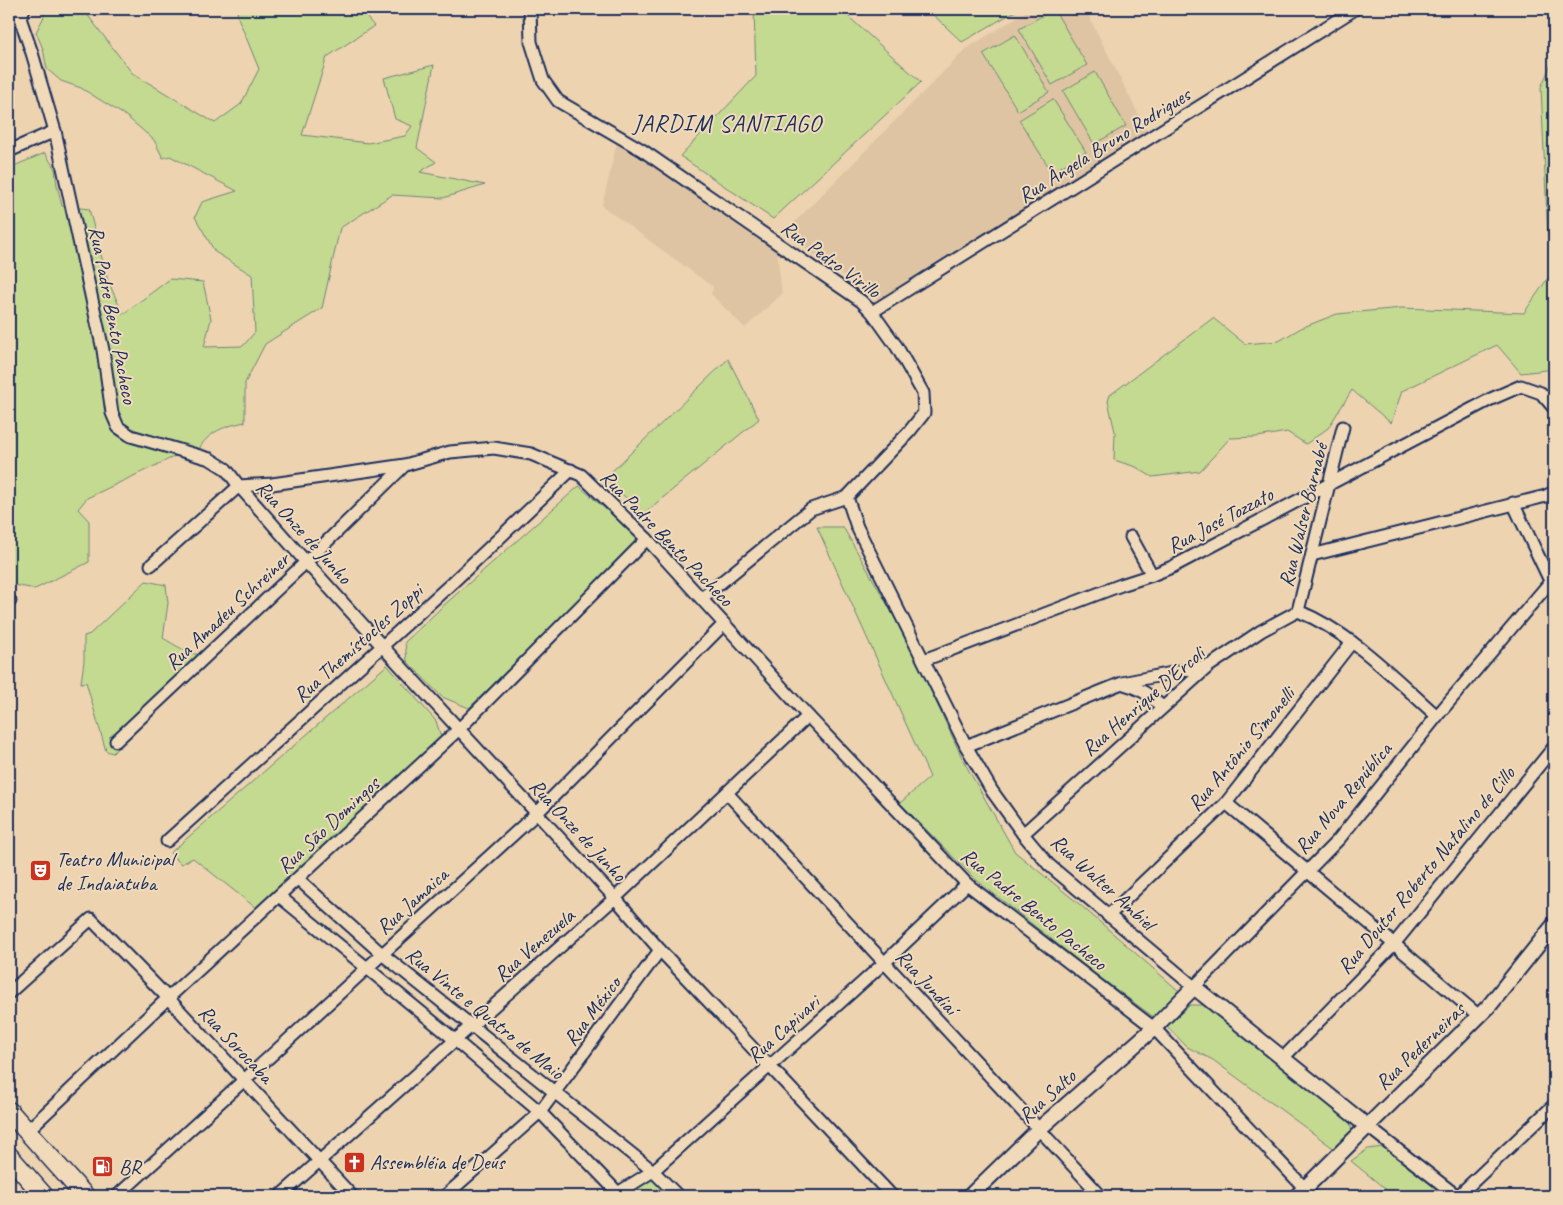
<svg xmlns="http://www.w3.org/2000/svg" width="1563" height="1205" viewBox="0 0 1563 1205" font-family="Caveat,sans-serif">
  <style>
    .built { fill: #dfc4a3 }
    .green { fill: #c4da90; stroke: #708477 }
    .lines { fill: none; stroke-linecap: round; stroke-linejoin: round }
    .minor-casing { stroke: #1b2f5e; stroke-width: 15 }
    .tertiary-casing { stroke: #1b2f5e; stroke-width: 18 }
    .primary-casing { stroke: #1b2f5e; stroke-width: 21 }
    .minor { stroke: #f1dab9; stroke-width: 11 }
    .tertiary { stroke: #f1dab9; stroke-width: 14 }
    .primary { stroke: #f1dab9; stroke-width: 18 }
    .labels { text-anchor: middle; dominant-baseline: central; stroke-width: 4; stroke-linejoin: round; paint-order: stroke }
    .street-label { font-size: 21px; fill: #1b2f5e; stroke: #f1dab9 }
    .poi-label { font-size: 21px; fill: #1b2f5e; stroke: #f1dab9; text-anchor: start }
    .quarter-label { font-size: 24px; letter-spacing: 1px; fill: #1b2f5e; stroke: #f1dab9 }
  </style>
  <rect width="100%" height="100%" fill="#edd3b0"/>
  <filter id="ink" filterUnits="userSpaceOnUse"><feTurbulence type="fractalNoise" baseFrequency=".02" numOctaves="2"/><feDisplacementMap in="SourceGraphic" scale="10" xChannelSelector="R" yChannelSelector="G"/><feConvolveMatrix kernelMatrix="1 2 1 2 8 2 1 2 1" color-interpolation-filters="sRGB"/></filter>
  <g filter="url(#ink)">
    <g class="built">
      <polygon points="1030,9 1085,9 1147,131 880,301 784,233 966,49"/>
      <polygon points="617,142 777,250 782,294 745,328 711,294 713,287 602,206"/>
    </g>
    <g class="green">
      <path d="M48,9H83L132,73L215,123L241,104L259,69L237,15L238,9H319V10L361,11L374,26L327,57L302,135L368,143L405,136L412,126L395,119L384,78L434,65L417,148L436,162L420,172L485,185L443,198L392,195L340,228L322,308L265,344L245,383V422C221,427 204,433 195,458L184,452L87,498L78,509L89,521V562L35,589L9,584V168L45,153L55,169L57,185L62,206L89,209L108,281L123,314L170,279L203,282L211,319L204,347L243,346L255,332L252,275L215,252L195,217L202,202L237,191L170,156L163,158L154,140L126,116L81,88L61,81L47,69L43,49L36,32Z"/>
      <polygon points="754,9 840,9 921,82 773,219 680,156 756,76"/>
      <polygon points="927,9 1019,9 962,42"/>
      <polygon points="1054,9 1087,65 1052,85 1019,29"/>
      <polygon points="1015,35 1049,92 1018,111 983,54"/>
      <polygon points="1554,58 1554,249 1548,240 1541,87"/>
      <polygon points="1095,72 1126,126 1094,144 1063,91"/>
      <polygon points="1053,99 1086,152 1052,172 1019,120"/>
      <polygon points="1554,269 1554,369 1521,373 1497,345 1402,391 1391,423 1352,390 1328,428 1306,444 1287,432 1257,437 1230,438 1200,471 1152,477 1136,467 1114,460 1115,432 1108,401 1110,395 1213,318 1245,344 1279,341 1301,328 1337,314 1402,308 1524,313"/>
      <polygon points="728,359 759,419 643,514 605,478"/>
      <polygon points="579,486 640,539 469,708 442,697 407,661 405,642 443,606"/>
      <polygon points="817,527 843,527 906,637 964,762 1015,852 1078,903 1179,991 1155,1018 1099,977 974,878 900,803 930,777"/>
      <path d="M146,581L166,585L168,603L163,638C175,645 191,656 205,655L113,753L106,751L86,682L81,683L84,661V636L90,634Z"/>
      <polygon points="387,665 436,721 441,737 256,908 193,858 181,864 170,853"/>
      <polygon points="1190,1005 1205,1005 1350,1121 1352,1132 1336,1150 1213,1060 1187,1047 1167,1026"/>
      <polygon points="1383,1147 1408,1163 1448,1196 1394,1196 1351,1161 1368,1149"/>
      <polygon points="653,1171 678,1196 621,1196"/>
    </g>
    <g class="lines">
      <defs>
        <g id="minor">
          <polyline points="24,9 20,18 32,53 55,131 103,350 112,413 118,427 131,436 210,459 226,469 239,486 306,562 383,647 615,898 660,950 892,1196"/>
          <polyline points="530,9 531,42 543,80 558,101 642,150 861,301 872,312 897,347 923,393 924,413 909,432 847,497 811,509 702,598"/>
          <polyline points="9,151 55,131"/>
          <polyline points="872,312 1355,9"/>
          <polyline points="239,486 272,484 371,470 405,465 450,452 494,448 531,454 581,475 647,539 808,716 967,884 1154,1028 1312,1196"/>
          <polyline points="847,497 857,527 966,746 992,791 1023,834 1049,865 1194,987 1339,839 1437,716 1551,581"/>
          <polyline points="1513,503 1553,587"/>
          <polyline points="1131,537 1152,575"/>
          <polyline points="1312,555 1546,496 1554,492"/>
          <polyline points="151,565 239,486"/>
          <polyline points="9,602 10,601"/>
          <polyline points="1298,611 1343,427"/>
          <path d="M1298,611C1352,633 1394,678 1437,716"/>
          <polyline points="924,660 1121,585 1152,575 1172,567 1491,399 1521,386 1541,393 1554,408"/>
          <path d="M1124,684C1140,688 1150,695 1162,707"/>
          <polyline points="116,741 306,562 405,465"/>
          <polyline points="966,746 1122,683 1207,666"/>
          <polyline points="727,793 1101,1196"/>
          <polyline points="1226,803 1394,944 1479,1016"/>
          <polyline points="1023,834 1209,666 1261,631 1298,611"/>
          <polyline points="167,841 452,583 571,470"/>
          <polyline points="298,879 382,954 653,1171 678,1196"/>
          <polyline points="279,896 455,1040 540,1112 621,1196"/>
          <polyline points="1108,916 1226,803 1352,642"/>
          <polyline points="9,993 91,919 168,998 352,1196"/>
          <polyline points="1283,1058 1394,944 1554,747"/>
          <polyline points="1367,1126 1457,1196"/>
          <polyline points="27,1131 168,998 459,729 647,539"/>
          <polyline points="117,1196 537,813 724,624"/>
          <polyline points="280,1196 615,898 808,716"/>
          <polyline points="445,1196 540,1112 660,950"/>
          <polyline points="613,1196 653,1171 884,963 967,884"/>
          <polyline points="1458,1196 1554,1105"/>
        </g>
        <g id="tertiary">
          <polyline points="970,1196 1038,1130 1154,1028 1194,987 1367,1126"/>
          <polyline points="1297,1196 1489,1006 1554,925"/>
        </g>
        <g id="primary">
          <polyline points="9,1111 85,1196"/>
          <polyline points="9,1156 44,1196"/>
        </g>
      </defs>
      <use href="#minor" class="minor-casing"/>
      <use href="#tertiary" class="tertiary-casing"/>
      <use href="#primary" class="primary-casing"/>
      <use href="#minor" class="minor"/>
      <use href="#tertiary" class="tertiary"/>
      <use href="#primary" class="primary"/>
    </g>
  </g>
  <defs>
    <symbol id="theatre-square" viewBox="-11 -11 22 22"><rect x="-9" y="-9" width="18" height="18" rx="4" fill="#c8321e" stroke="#f1dab9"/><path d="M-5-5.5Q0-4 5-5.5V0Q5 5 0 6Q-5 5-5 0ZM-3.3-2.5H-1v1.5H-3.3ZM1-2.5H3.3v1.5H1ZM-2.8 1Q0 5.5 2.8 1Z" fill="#fff"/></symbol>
    <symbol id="church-square" viewBox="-11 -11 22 22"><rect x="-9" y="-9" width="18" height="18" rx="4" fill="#c8321e" stroke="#f1dab9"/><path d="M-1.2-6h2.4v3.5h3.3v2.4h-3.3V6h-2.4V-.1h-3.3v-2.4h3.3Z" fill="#fff"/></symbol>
    <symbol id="fuel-square" viewBox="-11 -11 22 22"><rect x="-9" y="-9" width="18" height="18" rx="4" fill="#c8321e" stroke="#f1dab9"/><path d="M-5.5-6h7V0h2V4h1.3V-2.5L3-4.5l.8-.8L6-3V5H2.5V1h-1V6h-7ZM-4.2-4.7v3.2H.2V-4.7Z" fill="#fff"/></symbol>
  </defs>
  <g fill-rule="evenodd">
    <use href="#theatre-square" x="28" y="858" width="25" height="25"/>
    <use href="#church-square" x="342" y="1150" width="25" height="25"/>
    <use href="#fuel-square" x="90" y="1154" width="25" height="25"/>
  </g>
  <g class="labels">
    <g class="street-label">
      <text transform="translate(1104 145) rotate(-32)">Rua Ângela Bruno Rodrigues</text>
      <text transform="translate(831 259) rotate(36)">Rua Pedro Virillo</text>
      <text transform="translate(113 315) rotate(79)">Rua Padre Bento Pacheco</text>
      <text transform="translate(1303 515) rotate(-76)">Rua Walser Barnabé</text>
      <text transform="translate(1220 520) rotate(-28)">Rua José Tozzato</text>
      <text transform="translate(304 532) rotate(48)">Rua Onze de Junho</text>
      <text transform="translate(667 538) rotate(46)">Rua Padre Bento Pacheco</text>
      <text transform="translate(227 611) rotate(-43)">Rua Amadeu Schreiner</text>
      <text transform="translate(358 643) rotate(-42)">Rua Themístocles Zoppi</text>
      <text transform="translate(1143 701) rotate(-41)">Rua Henrique D'Ercoli</text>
      <text transform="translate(1241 749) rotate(-50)">Rua Antônio Simonelli</text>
      <text transform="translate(1343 798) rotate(-50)">Rua Nova República</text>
      <text transform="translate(328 825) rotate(-43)">Rua São Domingos</text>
      <text transform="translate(578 830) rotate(47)">Rua Onze de Junho</text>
      <text transform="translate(1426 870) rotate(-50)">Rua Doutor Roberto Natalino de Cillo</text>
      <text transform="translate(1103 882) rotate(42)">Rua Walter Ambiel</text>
      <text transform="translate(412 901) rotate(-42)">Rua Jamaica</text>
      <text transform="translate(1034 909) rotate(39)">Rua Padre Bento Pacheco</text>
      <text transform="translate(534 945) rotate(-41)">Rua Venezuela</text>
      <text transform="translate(927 982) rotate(47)">Rua Jundiaí</text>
      <text transform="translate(592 1011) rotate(-53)">Rua México</text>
      <text transform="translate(485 1013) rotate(39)">Rua Vinte e Quatro de Maio</text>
      <text transform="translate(783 1029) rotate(-42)">Rua Capivari</text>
      <text transform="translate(236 1044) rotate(47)">Rua Sorocaba</text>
      <text transform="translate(1420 1046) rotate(-44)">Rua Pederneiras</text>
      <text transform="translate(1047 1096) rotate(-42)">Rua Salto</text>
    </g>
    <g class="poi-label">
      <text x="56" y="859">Teatro Municipal<tspan x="56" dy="24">de Indaiatuba</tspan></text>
      <text x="370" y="1162">Assembléia de Deus</text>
      <text x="119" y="1167">BR</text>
    </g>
    <g class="quarter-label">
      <text x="727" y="123">JARDIM SANTIAGO</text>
    </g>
  </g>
  <rect width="1563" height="1205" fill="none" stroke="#f1dab9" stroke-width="30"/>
  <rect x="15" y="15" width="1533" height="1175" fill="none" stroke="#1b2f5e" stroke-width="2" filter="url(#ink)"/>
</svg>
